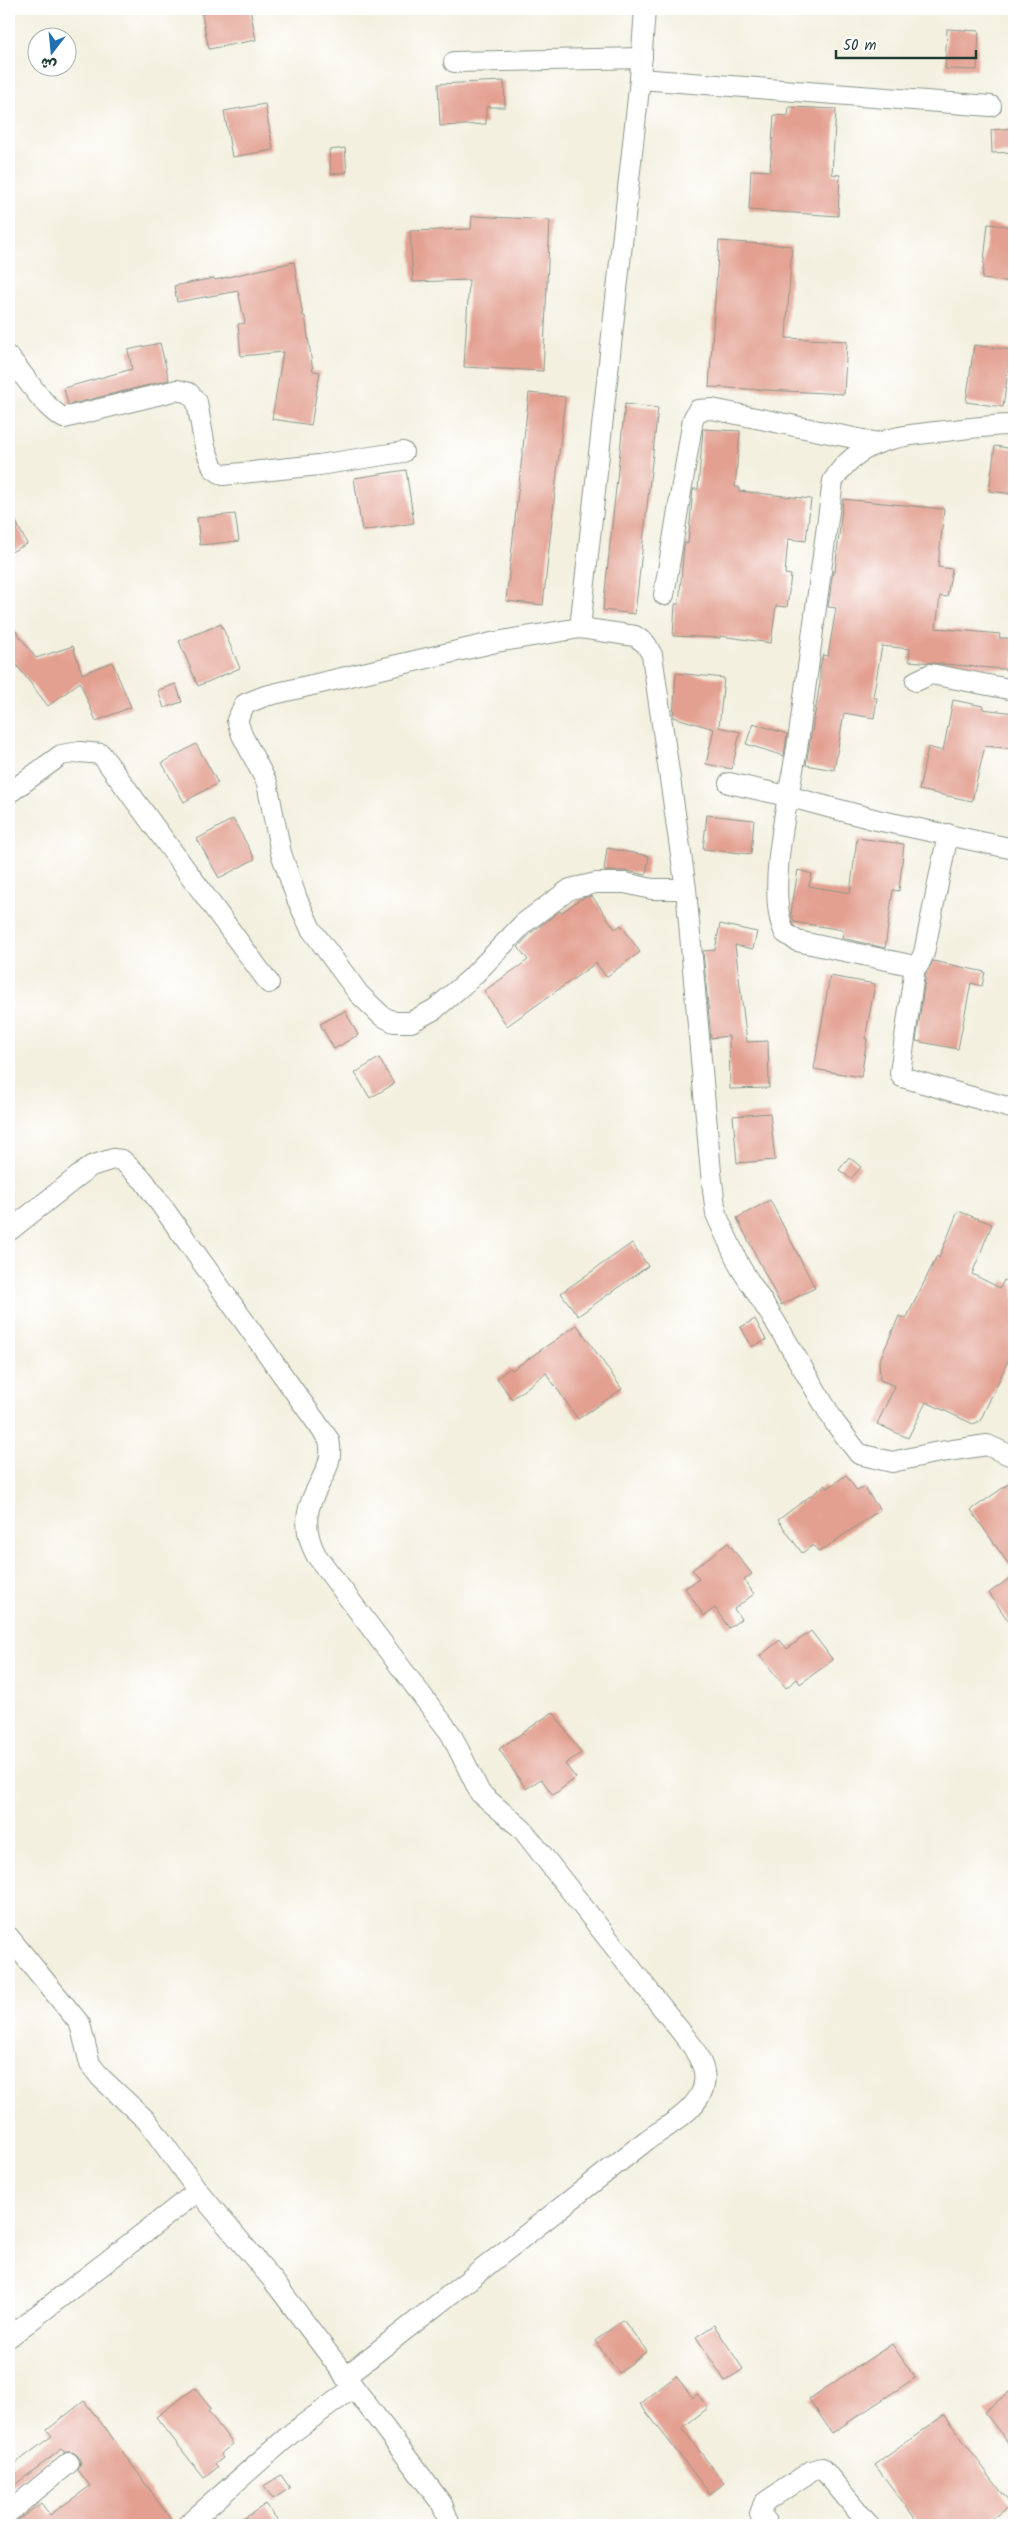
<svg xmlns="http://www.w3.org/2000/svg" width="1023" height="2534" viewBox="0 0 1023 2534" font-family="Kalam,'Playpen Sans Arabic',sans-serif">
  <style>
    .building { fill: #e3a091 }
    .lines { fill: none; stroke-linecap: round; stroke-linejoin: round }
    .minor-casing { stroke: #89968a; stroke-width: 22 }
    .minor { stroke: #fff; stroke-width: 20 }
  </style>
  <rect width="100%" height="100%" fill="#fff"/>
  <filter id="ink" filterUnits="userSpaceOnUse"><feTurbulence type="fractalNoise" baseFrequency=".02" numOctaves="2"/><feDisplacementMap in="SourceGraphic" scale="10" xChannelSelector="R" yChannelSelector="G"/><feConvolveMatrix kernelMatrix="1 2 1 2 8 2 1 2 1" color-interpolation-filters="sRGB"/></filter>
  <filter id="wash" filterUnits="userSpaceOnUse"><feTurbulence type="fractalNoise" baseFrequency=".0096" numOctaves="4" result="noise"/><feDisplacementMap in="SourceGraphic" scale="20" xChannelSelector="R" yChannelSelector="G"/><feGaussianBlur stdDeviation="1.12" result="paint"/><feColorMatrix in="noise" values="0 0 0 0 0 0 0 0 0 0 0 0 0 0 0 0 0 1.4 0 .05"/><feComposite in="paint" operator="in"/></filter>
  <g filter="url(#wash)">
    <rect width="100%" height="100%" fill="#f3f0df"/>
    <g id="blocks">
      <g class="building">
        <polygon points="216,9 250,9 256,40 209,49 201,11"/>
        <polygon points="947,29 979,31 977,70 945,69"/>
        <polygon points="504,81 505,107 486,107 486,124 440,126 438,84"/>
        <polygon points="265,104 273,150 232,157 224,111"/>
        <polygon points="789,107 836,109 832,174 840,175 838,216 749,210 751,170 770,171 774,115 788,116"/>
        <polygon points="1014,128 1014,152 992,153 991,130"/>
        <polygon points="345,148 347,172 331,174 329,150"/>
        <polygon points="472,216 550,220 543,371 464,367 469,280 413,282 410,231 471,229"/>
        <polygon points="988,224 1014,227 1014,282 982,279"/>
        <polygon points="719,241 792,246 786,338 847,341 844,394 709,387"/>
        <polygon points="294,262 303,316 305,316 313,371 320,372 311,425 272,419 283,352 241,356 238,324 245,323 238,291 177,302 174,286 214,278 215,280"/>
        <polygon points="160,343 169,380 68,405 64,388 132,369 128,350"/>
        <polygon points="974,345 1011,350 1003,407 966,402"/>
        <polygon points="529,393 565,397 543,605 506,601"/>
        <polygon points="625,404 658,408 635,614 603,610"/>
        <polygon points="703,429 740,431 735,487 739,487 739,491 811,499 806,541 788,539 785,574 791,575 787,607 776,606 771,643 720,636 720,638 673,636 675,604 679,604 684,546 685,543 688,544 693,489 698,489"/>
        <polygon points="995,446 1014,449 1014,494 989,491"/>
        <polygon points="406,470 414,523 362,531 354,478"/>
        <polygon points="843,499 944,509 938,567 952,569 947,597 940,596 936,628 1000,634 999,638 1014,638 1014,670 909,661 910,649 882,646 873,697 877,698 874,718 844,713 834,770 806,765 820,683 820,667 823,655 828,656 836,608 828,607 833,571 835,572"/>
        <polygon points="9,508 27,544 9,553"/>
        <polygon points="235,514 239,541 200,545 197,518"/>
        <polygon points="9,622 36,658 73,646 82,674 112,662 131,707 96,721 80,682 48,706 9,655"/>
        <polygon points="221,624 240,668 198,686 179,641"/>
        <polygon points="676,673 724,678 719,727 740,732 732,769 706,764 714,729 673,717"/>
        <polygon points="176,684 182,702 164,708 158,690"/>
        <polygon points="953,700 983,706 983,709 1014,713 1014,749 985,746 972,801 919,790 928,747 943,751"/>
        <polygon points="753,723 787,734 784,756 746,744"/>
        <polygon points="196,744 218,783 184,802 162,763"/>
        <polygon points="707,815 754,820 751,854 703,849"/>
        <polygon points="233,819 255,859 219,878 197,839"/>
        <polygon points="857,838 904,844 899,891 893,890 885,948 842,938 843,930 794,922 791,913 798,870 812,874 809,886 850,893"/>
        <polygon points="607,848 649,856 646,875 627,871 604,871"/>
        <polygon points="592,896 615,929 621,925 640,952 606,977 596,963 507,1026 484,991 528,960 518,947 532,932 560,911 561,913 582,898"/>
        <polygon points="720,924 757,932 753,949 735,945 747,1042 768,1041 769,1088 730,1089 729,1036 711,1038 703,951 715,950"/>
        <polygon points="933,961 985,972 982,986 971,983 958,1049 916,1041 926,973"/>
        <polygon points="830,976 875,984 865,1039 867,1039 861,1077 814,1069"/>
        <polygon points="345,1011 358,1035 334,1049 320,1024"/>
        <polygon points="379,1058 394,1084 370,1098 355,1073"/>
        <polygon points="770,1113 775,1160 737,1163 733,1116"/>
        <polygon points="849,1157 861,1167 851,1179 839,1170"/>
        <polygon points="770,1200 815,1288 781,1305 737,1218"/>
        <polygon points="958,1211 992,1224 972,1274 1000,1288 1004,1280 1014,1285 1014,1348 980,1421 973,1424 926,1402 908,1438 877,1424 895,1386 880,1380 879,1362 899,1316 906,1319 937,1256 939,1258"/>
        <polygon points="632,1243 648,1266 578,1316 561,1293"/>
        <polygon points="755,1319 766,1340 752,1347 741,1327"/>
        <polygon points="577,1325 622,1389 578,1419 546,1373 512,1399 497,1378 510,1368 512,1370"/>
        <polygon points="846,1475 857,1491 864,1487 880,1510 819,1552 813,1545 802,1553 778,1520 825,1485 828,1488"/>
        <polygon points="1014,1480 1014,1572 971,1510"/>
        <polygon points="728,1543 752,1574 744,1580 754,1594 734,1609 741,1619 729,1628 715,1608 704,1616 685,1588 699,1579 692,1570"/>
        <polygon points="1014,1575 1014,1629 989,1593"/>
        <polygon points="811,1631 833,1660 800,1684 797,1679 786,1688 760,1656 780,1640 787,1649"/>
        <polygon points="553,1712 581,1753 565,1764 576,1778 553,1795 541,1779 526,1789 499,1749"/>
        <polygon points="623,2320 647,2351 619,2373 595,2341"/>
        <polygon points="714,2325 743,2369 725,2381 696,2337"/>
        <polygon points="892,2344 915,2378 832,2433 809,2399"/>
        <polygon points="676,2376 693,2398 697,2394 708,2408 682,2428 724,2483 710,2494 640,2404"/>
        <polygon points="195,2388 211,2409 208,2411 233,2444 220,2454 223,2458 215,2464 218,2467 204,2478 156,2417"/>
        <polygon points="1014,2388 1014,2450 984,2412"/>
        <polygon points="84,2401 109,2433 175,2525 11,2525 41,2503 50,2515 90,2486 78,2470 81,2462 78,2456 73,2452 65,2452 62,2449 9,2489 9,2468 52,2436 47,2430"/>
        <polygon points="944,2415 1011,2505 983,2525 920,2525 875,2465"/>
        <polygon points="281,2475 290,2488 273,2499 264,2486"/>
        <polygon points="266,2504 281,2525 234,2525"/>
      </g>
    </g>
  </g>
  <g filter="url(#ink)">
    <use href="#blocks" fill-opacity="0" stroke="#89968a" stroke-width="1"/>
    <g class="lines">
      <defs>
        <g id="minor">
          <polyline points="454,62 642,58"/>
          <polyline points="640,79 991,106"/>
          <path d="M9,357C24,374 45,410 64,418L177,390L189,393L197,402L205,447L213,468L223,475L319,465L403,452"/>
          <polyline points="664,595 693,419 698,410 712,409 878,443"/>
          <polyline points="580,628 640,79 645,9"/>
          <polyline points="916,681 931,674 1014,690"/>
          <polyline points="729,783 787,796 877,820 1014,849"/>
          <polyline points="9,793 61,755 80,752 101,754 269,983"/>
          <path d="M948,834L924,953L919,964L915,966L797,941L785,933C764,893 791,787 798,742C810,655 821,568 833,481C859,438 900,436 946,431C969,428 991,425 1014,425"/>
          <polyline points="686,889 652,889 625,883 596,883 570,889 524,923 470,979 435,1009 411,1022 394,1022 382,1016 359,994 311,929 297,899 281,853 267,783 242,735 237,720 245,704 265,696 496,642 580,628 635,636 646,644 652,655 686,889 711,1173 716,1214 740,1267 776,1323 835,1423 859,1454 892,1462 934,1453 987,1445 1014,1457"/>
          <polyline points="915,966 900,1073 902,1077 1014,1109"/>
          <path d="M9,1231L91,1166L113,1159L122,1160L144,1181L329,1440C339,1481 287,1498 316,1555L451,1734L480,1793L522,1829L693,2047C696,2054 703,2063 704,2072C710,2104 669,2125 647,2140L345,2377"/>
          <polyline points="9,1937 80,2024 90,2064 101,2078 147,2121 198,2191 272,2279 442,2504 450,2525"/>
          <polyline points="9,2337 198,2191"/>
          <polyline points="9,2512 69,2463"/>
          <polyline points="187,2525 293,2432 353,2388"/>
          <polyline points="768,2525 760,2514 764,2503 811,2471 822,2468 869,2525"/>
        </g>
      </defs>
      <use href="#minor" class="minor-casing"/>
      <use href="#minor" class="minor"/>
    </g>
  </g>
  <rect width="1023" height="2534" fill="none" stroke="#fff" stroke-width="30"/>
  <g transform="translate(52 52) rotate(196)"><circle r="24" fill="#ffffff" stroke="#a5b1ae"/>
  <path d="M0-4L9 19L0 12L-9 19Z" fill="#1f6fb2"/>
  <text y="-8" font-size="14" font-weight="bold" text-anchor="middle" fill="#1f3d34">ش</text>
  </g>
  <path d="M836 50v8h140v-8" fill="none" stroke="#1f3d34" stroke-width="2.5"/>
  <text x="843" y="50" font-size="15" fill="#1f3d34" stroke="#ffffff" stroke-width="4" paint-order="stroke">50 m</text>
</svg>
